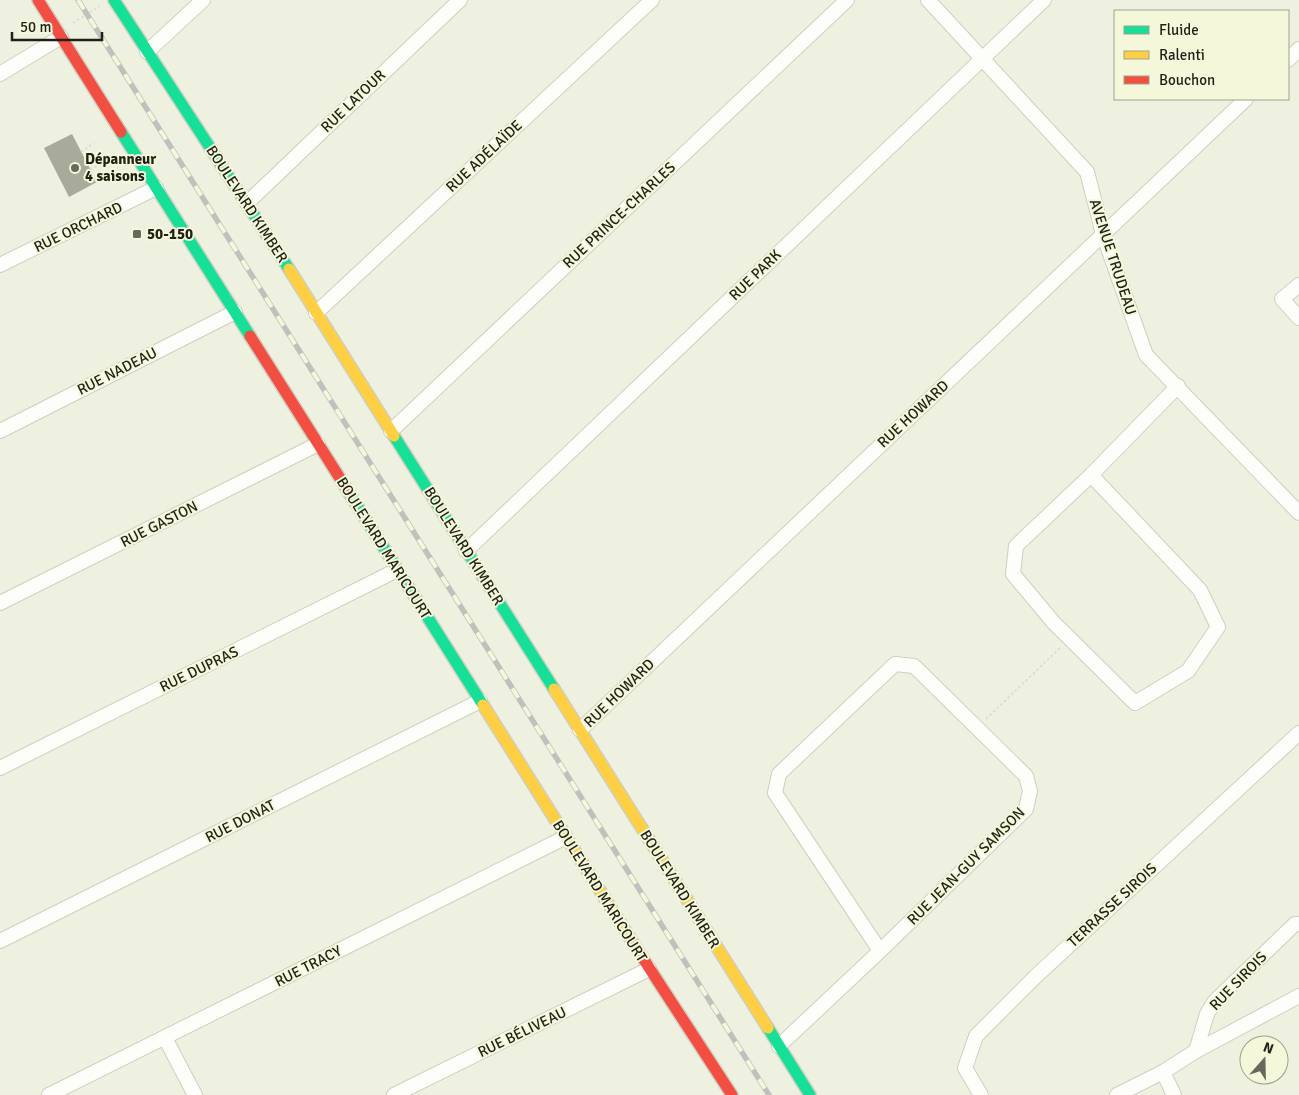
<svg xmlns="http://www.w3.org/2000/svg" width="1299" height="1095" viewBox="0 0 1299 1095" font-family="Signika,sans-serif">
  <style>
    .building { fill: #a8aa9b }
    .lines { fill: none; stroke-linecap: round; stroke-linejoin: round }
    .street-casing { stroke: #cecfc2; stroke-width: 16 }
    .fast-casing { stroke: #cecfc2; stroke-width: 14 }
    .slow-casing { stroke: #cecfc2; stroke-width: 14 }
    .jam-casing { stroke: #cecfc2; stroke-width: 14 }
    .path { stroke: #ddddd9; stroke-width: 2; stroke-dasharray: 2.5 2.5; stroke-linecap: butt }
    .street { stroke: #fdfdfa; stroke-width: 14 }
    .fast { stroke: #16e098; stroke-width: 11 }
    .slow { stroke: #ffcf43; stroke-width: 11 }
    .jam { stroke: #f24e42; stroke-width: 11 }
    .rail-casing { stroke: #c0c1bc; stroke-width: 5.5 }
    .rail { stroke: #f5f7da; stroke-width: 4; stroke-dasharray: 11; stroke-linecap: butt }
    .poi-dot { fill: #68695d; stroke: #f5f7da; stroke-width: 2 }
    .labels { text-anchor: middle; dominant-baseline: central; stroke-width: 4; stroke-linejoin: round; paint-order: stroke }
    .street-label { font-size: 15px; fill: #1f2016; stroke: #f5f7da }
    .poi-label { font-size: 15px; font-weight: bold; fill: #1f2016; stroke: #f5f7da; text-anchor: start }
  </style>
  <rect width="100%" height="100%" fill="#eff1e0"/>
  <polygon class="building" points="72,134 97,182 69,197 44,148"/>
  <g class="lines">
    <defs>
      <g id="street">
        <polyline points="928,0 1087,172 1103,234 1146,355 1299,513"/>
        <polyline points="147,52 203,0"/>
        <polyline points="1288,60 1299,49"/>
        <polyline points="0,74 61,37"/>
        <polyline points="247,203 460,0"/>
        <polyline points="0,265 156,188"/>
        <polyline points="1299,285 1282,299 1299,318"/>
        <polyline points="316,313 652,0"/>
        <polyline points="0,431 235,312"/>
        <polyline points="391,431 847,0"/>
        <polyline points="1091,475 1200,590 1218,627 1188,671 1135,703 1054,623 1013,574 1016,546 1091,475 1178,386"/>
        <polyline points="466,551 1044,0"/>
        <polyline points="0,603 318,444"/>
        <polyline points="580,730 1246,99"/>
        <polyline points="0,768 397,570"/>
        <polyline points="0,941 480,701"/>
        <polyline points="165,1038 195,1095"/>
        <polyline points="779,1046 880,951 1026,809 1030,791 1026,776 914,666 895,664 779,774 775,793 880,951"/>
        <polyline points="1196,1051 1207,1014 1215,1001 1295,924 1299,924"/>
        <polyline points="1163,1072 1174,1095"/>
        <polyline points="49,1095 566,837"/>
        <polyline points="394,1095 649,969"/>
        <polyline points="981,1095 965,1068 976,1036 1035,977 1299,733"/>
        <polyline points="1117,1095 1163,1072 1196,1051 1299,996"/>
      </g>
      <g id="fast">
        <polyline points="114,0 289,269"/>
        <polyline points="121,132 250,336"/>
        <polyline points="394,436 554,689"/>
        <polyline points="348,491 483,705"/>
        <polyline points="768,1028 810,1095"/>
      </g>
      <g id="slow">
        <polyline points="289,269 394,436"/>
        <polyline points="554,689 768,1028"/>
        <polyline points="483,705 633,943"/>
      </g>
      <g id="jam">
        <polyline points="38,0 121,132"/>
        <polyline points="250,336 348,491"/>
        <polyline points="633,943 732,1095"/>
      </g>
    </defs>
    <use href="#street" class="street-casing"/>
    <use href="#fast" class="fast-casing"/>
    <use href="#slow" class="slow-casing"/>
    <use href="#jam" class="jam-casing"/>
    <g class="path">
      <polyline points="73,23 100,6"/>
      <polyline points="81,152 94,143"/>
      <polyline points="90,169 104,163"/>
      <polyline points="986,719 1060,648"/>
    </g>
    <use href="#street" class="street"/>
    <use href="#fast" class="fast"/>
    <use href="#slow" class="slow"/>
    <use href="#jam" class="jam"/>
    <defs>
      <polyline id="rail" points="78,0 769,1095"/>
    </defs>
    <use href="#rail" class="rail-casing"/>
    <use href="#rail" class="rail"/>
  </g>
  <g class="poi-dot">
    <circle cx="75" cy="168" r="5"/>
    <rect x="132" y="229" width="10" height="10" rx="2.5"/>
  </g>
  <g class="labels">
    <g class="street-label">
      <text transform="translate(353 101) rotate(-44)">RUE LATOUR</text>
      <text transform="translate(484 156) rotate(-43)">RUE ADÉLAÏDE</text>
      <text transform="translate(247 204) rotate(57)">BOULEVARD KIMBER</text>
      <text transform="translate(619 215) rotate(-43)">RUE PRINCE-CHARLES</text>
      <text transform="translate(78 227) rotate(-26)">RUE ORCHARD</text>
      <text transform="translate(1113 257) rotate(72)">AVENUE TRUDEAU</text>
      <text transform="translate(755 275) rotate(-44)">RUE PARK</text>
      <text transform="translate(117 371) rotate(-27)">RUE NADEAU</text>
      <text transform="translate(913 414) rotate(-43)">RUE HOWARD</text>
      <text transform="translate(159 524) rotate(-27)">RUE GASTON</text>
      <text transform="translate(464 546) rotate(58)">BOULEVARD KIMBER</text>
      <text transform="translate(384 548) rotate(58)">BOULEVARD MARICOURT</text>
      <text transform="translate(199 669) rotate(-26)">RUE DUPRAS</text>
      <text transform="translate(619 693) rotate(-44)">RUE HOWARD</text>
      <text transform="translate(240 821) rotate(-27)">RUE DONAT</text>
      <text transform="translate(966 866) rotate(-45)">RUE JEAN-GUY SAMSON</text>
      <text transform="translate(680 889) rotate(58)">BOULEVARD KIMBER</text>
      <text transform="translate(600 891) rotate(58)">BOULEVARD MARICOURT</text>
      <text transform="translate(1112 905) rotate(-43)">TERRASSE SIROIS</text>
      <text transform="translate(308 966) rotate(-27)">RUE TRACY</text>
      <text transform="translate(1238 981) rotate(-46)">RUE SIROIS</text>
      <text transform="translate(522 1032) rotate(-26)">RUE BÉLIVEAU</text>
    </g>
    <g class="poi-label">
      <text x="85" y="159">Dépanneur<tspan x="85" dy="17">4 saisons</tspan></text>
      <text x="147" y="234">50-150</text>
    </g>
  </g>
  <rect x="1114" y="10" width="175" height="90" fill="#f5f7da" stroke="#9fa18c"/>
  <rect x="1124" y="26" width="25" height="8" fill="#16e098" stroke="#9fa18c"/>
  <text x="1159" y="35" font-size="15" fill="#1f2016">Fluide</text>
  <rect x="1124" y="51" width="25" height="8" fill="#ffcf43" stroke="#9fa18c"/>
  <text x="1159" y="60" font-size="15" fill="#1f2016">Ralenti</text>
  <rect x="1124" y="76" width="25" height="8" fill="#f24e42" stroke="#9fa18c"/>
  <text x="1159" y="85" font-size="15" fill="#1f2016">Bouchon</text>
  <g transform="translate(1264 1060) rotate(20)"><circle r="24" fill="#f5f7da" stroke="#9fa18c"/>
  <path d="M0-4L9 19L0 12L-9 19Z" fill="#68695d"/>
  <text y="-8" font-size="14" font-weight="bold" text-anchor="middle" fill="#1f2016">N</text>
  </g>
  <path d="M12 32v8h90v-8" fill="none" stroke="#1f2016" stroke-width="2.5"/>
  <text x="20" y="32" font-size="15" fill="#1f2016" stroke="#f5f7da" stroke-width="4" paint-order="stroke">50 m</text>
</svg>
